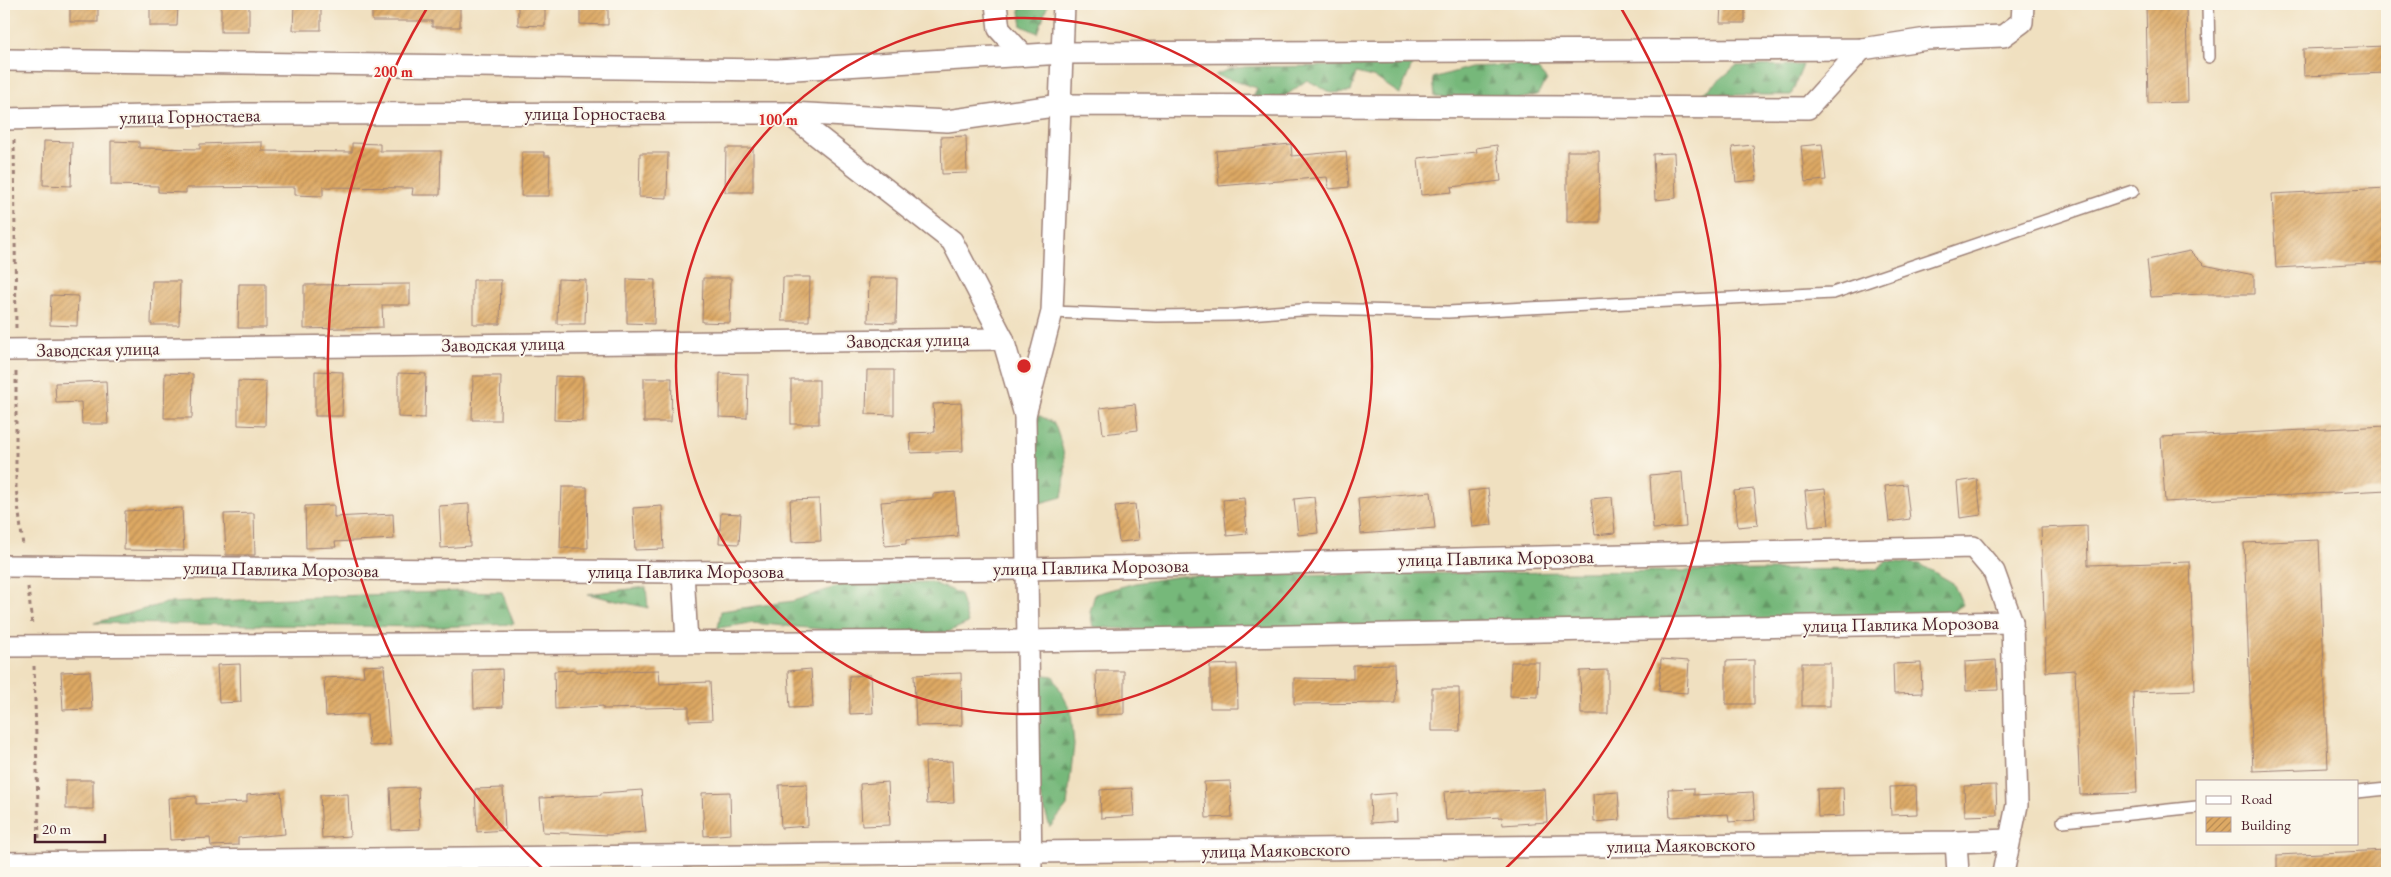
<svg xmlns="http://www.w3.org/2000/svg" width="2391" height="877" viewBox="0 0 2391 877" font-family="'EB Garamond',serif">
  <style>
    .forest { fill: url(#forest-firs); stroke: #606c52 }
    .building { fill: url(#building-hatch) }
    .lines { fill: none; stroke-linecap: round; stroke-linejoin: round }
    .lane-casing { stroke: #9d8076; stroke-width: 14 }
    .street-casing { stroke: #9d8076; stroke-width: 24 }
    .path { stroke: #9d8076; stroke-width: 3; stroke-dasharray: 4 4; stroke-linecap: butt }
    .lane { stroke: #fff; stroke-width: 11 }
    .street { stroke: #fff; stroke-width: 21 }
    .ring { fill: none; stroke: #d62828; stroke-width: 2.5 }
    .labels { text-anchor: middle; dominant-baseline: central; stroke-width: 4; stroke-linejoin: round; paint-order: stroke }
    .street-label { font-size: 19px; fill: #4a1f2b; stroke: #fbf7ec }
    .centre { fill: #d62828; stroke: #fbf7ec; stroke-width: 2.5 }
    .ring-label { font-size: 15px; text-anchor: middle; font-weight: bold; fill: #d62828; stroke: #fbf7ec; stroke-width: 4; stroke-linejoin: round; paint-order: stroke }
  </style>
  <defs>
    <pattern id="forest-firs" width="22" height="20" patternUnits="userSpaceOnUse" patternTransform="scale(1.25)"><rect width="22" height="20" fill="#76b87a"/><path d="M5 1l3.5 6h-7zM16 11l3.5 6h-7z" fill="#639564"/></pattern>
    <pattern id="building-hatch" width="6" height="6" patternUnits="userSpaceOnUse" patternTransform="scale(1.25)"><rect width="6" height="6" fill="#dda964"/><path d="M-1 1l2-2M0 6l6-6M5 7l2-2" fill="none" stroke="#b58953"/></pattern>
  </defs>
  <rect width="100%" height="100%" fill="#fbf7ec"/>
  <filter id="ink" filterUnits="userSpaceOnUse"><feTurbulence type="fractalNoise" baseFrequency=".02" numOctaves="2"/><feDisplacementMap in="SourceGraphic" scale="10" xChannelSelector="R" yChannelSelector="G"/><feConvolveMatrix kernelMatrix="1 2 1 2 8 2 1 2 1" color-interpolation-filters="sRGB"/></filter>
  <filter id="wash" filterUnits="userSpaceOnUse"><feTurbulence type="fractalNoise" baseFrequency=".0096" numOctaves="4" result="noise"/><feDisplacementMap in="SourceGraphic" scale="20" xChannelSelector="R" yChannelSelector="G"/><feGaussianBlur stdDeviation="1.12" result="paint"/><feColorMatrix in="noise" values="0 0 0 0 0 0 0 0 0 0 0 0 0 0 0 0 0 1.4 0 .05"/><feComposite in="paint" operator="in"/></filter>
  <g filter="url(#wash)">
    <rect width="100%" height="100%" fill="#f0e0c0"/>
    <g class="forest">
      <polygon points="1019,4 1048,4 1038,33 1022,26"/>
      <polygon points="1533,64 1547,80 1537,95 1508,102 1435,97 1433,78 1471,67"/>
      <polygon points="1412,65 1400,94 1376,78 1356,73 1351,92 1331,93 1307,80 1284,97 1252,99 1257,88 1215,75 1230,69 1245,67"/>
      <polygon points="1803,65 1791,95 1702,95 1736,66"/>
      <path d="M1038,415L1054,423C1065,451 1068,467 1062,497L1040,503C1027,468 1021,449 1038,415Z"/>
      <polygon points="1886,561 1920,564 1953,583 1963,605 1941,618 1157,631 1093,627 1090,612 1095,594 1135,583 1181,576 1877,569"/>
      <polygon points="931,582 960,594 968,623 948,632 897,636 752,623 718,628 721,611 793,601 848,583"/>
      <polygon points="646,587 648,608 587,594"/>
      <polygon points="462,591 502,592 514,624 434,627 94,623 166,603"/>
      <polygon points="1039,674 1053,676 1071,711 1074,745 1067,806 1050,827 1039,792 1026,693"/>
    </g>
    <g id="blocks">
      <g class="building">
        <rect x="70" y="4" width="28" height="18"/>
        <polygon points="150,4 178,4 177,26 150,26"/>
        <rect x="221" y="4" width="28" height="28"/>
        <polygon points="294,4 321,4 321,30 293,30"/>
        <polygon points="372,4 460,4 460,27 432,27 432,21 372,21"/>
        <polygon points="518,4 545,4 545,26 518,25"/>
        <polygon points="580,4 608,4 608,25 580,24"/>
        <polygon points="1721,4 1745,4 1745,23 1720,23"/>
        <polygon points="2146,4 2186,4 2188,102 2148,103"/>
        <polygon points="2387,46 2387,73 2304,76 2303,49"/>
        <polygon points="966,136 967,173 942,174 941,137"/>
        <polygon points="44,141 72,142 71,186 43,185"/>
        <polygon points="111,141 139,142 139,148 200,149 200,144 262,142 262,151 352,152 352,143 380,144 380,151 441,151 440,195 412,195 413,188 323,187 323,196 295,195 295,187 186,188 186,193 158,192 158,186 111,185"/>
        <polygon points="1291,144 1292,156 1346,151 1349,187 1329,189 1327,177 1219,186 1216,151"/>
        <polygon points="1822,144 1826,180 1805,182 1801,146"/>
        <polygon points="1497,145 1501,181 1451,187 1452,192 1421,195 1418,158 1477,152 1476,148"/>
        <polygon points="1753,145 1757,180 1736,182 1732,147"/>
        <polygon points="726,148 753,148 753,192 725,192"/>
        <polygon points="1567,151 1599,151 1600,222 1567,222"/>
        <polygon points="522,152 544,152 544,156 550,156 549,196 521,196"/>
        <polygon points="640,153 668,153 667,198 639,197"/>
        <polygon points="1674,153 1676,198 1655,200 1653,154"/>
        <polygon points="2387,188 2387,262 2276,268 2272,194"/>
        <polygon points="2190,251 2204,265 2254,275 2254,294 2200,294 2151,297 2147,260"/>
        <polygon points="783,277 810,277 809,321 782,321"/>
        <polygon points="703,278 731,278 730,323 702,322"/>
        <polygon points="869,278 897,278 896,323 868,322"/>
        <polygon points="558,279 586,280 585,324 557,324"/>
        <polygon points="627,279 655,280 654,324 627,323"/>
        <polygon points="473,280 501,280 500,324 473,324"/>
        <polygon points="152,281 180,281 179,325 151,325"/>
        <polygon points="239,284 266,284 266,328 238,328"/>
        <polygon points="410,284 410,305 382,305 383,327 304,329 304,285"/>
        <polygon points="51,295 78,296 77,326 50,325"/>
        <polygon points="867,370 894,370 894,415 866,414"/>
        <polygon points="315,371 343,372 342,416 315,416"/>
        <polygon points="165,373 193,374 192,418 164,418"/>
        <polygon points="398,373 426,374 425,418 398,417"/>
        <polygon points="720,373 748,374 747,418 719,417"/>
        <polygon points="473,376 501,376 500,420 472,420"/>
        <polygon points="555,376 583,377 582,421 554,420"/>
        <polygon points="644,378 672,378 671,422 644,422"/>
        <rect x="791" y="380" width="28" height="44"/>
        <polygon points="106,381 108,424 82,424 81,402 56,403 55,383"/>
        <polygon points="238,381 266,382 265,426 238,425"/>
        <polygon points="961,403 963,451 911,453 910,433 935,432 933,404"/>
        <polygon points="1135,404 1138,430 1103,434 1100,408"/>
        <polygon points="2387,426 2387,490 2165,502 2161,437"/>
        <polygon points="1682,472 1686,527 1653,529 1650,475"/>
        <polygon points="1977,479 1981,515 1960,518 1957,482"/>
        <polygon points="1906,484 1910,519 1889,522 1885,486"/>
        <polygon points="562,487 587,487 588,548 560,548"/>
        <polygon points="1488,489 1492,525 1472,527 1468,491"/>
        <polygon points="1754,489 1758,525 1738,527 1734,491"/>
        <polygon points="1825,489 1829,525 1809,527 1805,491"/>
        <polygon points="955,492 958,536 906,540 906,544 885,546 881,502 933,498 933,494"/>
        <polygon points="1431,492 1435,528 1361,534 1358,498"/>
        <polygon points="1314,497 1318,533 1298,535 1294,499"/>
        <polygon points="1612,497 1615,533 1595,535 1591,499"/>
        <polygon points="1244,498 1247,534 1227,536 1223,500"/>
        <polygon points="819,499 821,541 792,542 790,500"/>
        <polygon points="469,504 470,546 441,548 439,506"/>
        <polygon points="1135,504 1139,540 1119,542 1115,506"/>
        <polygon points="334,505 334,517 393,514 394,539 335,542 336,547 306,548 305,506"/>
        <polygon points="662,506 664,549 635,550 633,508"/>
        <polygon points="182,508 184,551 124,550 125,511"/>
        <polygon points="254,513 255,555 226,555 224,514"/>
        <polygon points="721,513 741,514 739,544 719,543"/>
        <polygon points="2087,526 2088,565 2190,562 2195,690 2133,692 2137,793 2080,795 2075,670 2046,672 2041,528"/>
        <polygon points="2319,540 2328,768 2253,771 2244,543"/>
        <polygon points="1661,659 1689,661 1687,693 1659,691"/>
        <polygon points="1754,660 1754,704 1726,704 1726,661"/>
        <polygon points="1996,660 1998,690 1966,691 1965,662"/>
        <polygon points="1511,662 1539,662 1538,697 1510,696"/>
        <rect x="1802" y="663" width="28" height="43"/>
        <polygon points="1921,663 1922,693 1894,694 1893,664"/>
        <polygon points="240,664 241,702 219,703 217,665"/>
        <polygon points="1237,664 1238,708 1210,708 1210,665"/>
        <polygon points="1394,664 1395,703 1294,704 1294,678 1353,679 1353,665"/>
        <polygon points="384,665 390,745 369,746 367,714 326,716 324,678 364,676 363,666"/>
        <polygon points="502,669 503,707 474,708 473,670"/>
        <polygon points="811,669 813,707 790,708 788,671"/>
        <polygon points="576,670 576,672 659,670 660,684 710,682 712,720 689,721 689,707 603,709 603,706 555,709 554,671"/>
        <polygon points="1608,670 1608,714 1581,714 1580,671"/>
        <polygon points="90,671 92,709 63,710 61,672"/>
        <polygon points="1096,671 1124,671 1124,714 1097,715"/>
        <polygon points="961,673 962,725 916,726 914,675"/>
        <polygon points="871,675 873,713 850,714 849,676"/>
        <polygon points="1432,688 1459,688 1460,731 1432,731"/>
        <polygon points="952,761 954,803 927,804 925,762"/>
        <rect x="66" y="780" width="27" height="29"/>
        <polygon points="1230,781 1232,817 1206,818 1204,782"/>
        <polygon points="888,782 890,825 862,826 860,784"/>
        <polygon points="807,784 808,826 781,828 779,785"/>
        <polygon points="1996,785 1997,815 1965,816 1964,786"/>
        <polygon points="1916,786 1917,814 1891,815 1890,787"/>
        <polygon points="418,787 420,829 392,830 390,788"/>
        <polygon points="503,788 505,830 477,832 475,789"/>
        <polygon points="1132,788 1134,816 1101,818 1100,790"/>
        <polygon points="1694,788 1694,795 1753,792 1755,820 1729,822 1728,814 1670,817 1668,789"/>
        <polygon points="1843,788 1844,816 1818,817 1817,789"/>
        <polygon points="1545,789 1547,822 1503,825 1502,817 1446,820 1444,792 1470,790 1470,793"/>
        <polygon points="642,790 646,832 609,835 543,832 540,798 601,795 601,793"/>
        <polygon points="281,792 285,834 238,838 238,845 211,846 210,838 170,840 168,798 196,796 196,804 247,802 247,795"/>
        <polygon points="730,792 731,834 704,836 702,793"/>
        <polygon points="1618,792 1620,820 1594,822 1593,794"/>
        <polygon points="1396,793 1397,821 1371,823 1370,795"/>
        <polygon points="348,794 350,836 322,838 320,795"/>
        <polygon points="2387,850 2387,873 2277,873 2277,855"/>
      </g>
    </g>
  </g>
  <g filter="url(#ink)">
    <use href="#blocks" fill-opacity="0" stroke="#9d8076" stroke-width="1"/>
    <g class="lines">
      <defs>
        <g id="lane">
          <polyline points="2208,4 2209,57"/>
          <polyline points="1052,312 1157,316 1235,315 1314,309 1448,312 1833,293 2133,191"/>
          <polyline points="2357,792 2387,789"/>
          <polyline points="2063,821 2197,807"/>
        </g>
        <g id="street">
          <polyline points="996,4 999,29 1023,55"/>
          <polyline points="4,60 778,70 1063,53 1862,49 1927,39 2003,36 2022,22 2023,4"/>
          <polyline points="788,113 947,121 1061,105 1808,108 1862,49"/>
          <polyline points="4,119 244,114 788,113 952,241 1003,339 1025,415"/>
          <polyline points="4,350 1003,339"/>
          <polyline points="4,566 683,572 1027,569 1973,547 1994,572 2012,622 2017,805 2003,873"/>
          <polyline points="683,572 687,642"/>
          <polyline points="4,646 1028,641 2012,622"/>
          <polyline points="1956,842 1958,873"/>
          <polyline points="4,863 1956,842 2009,840"/>
          <polyline points="1031,873 1025,415 1052,312 1064,4"/>
        </g>
      </defs>
      <use href="#lane" class="lane-casing"/>
      <use href="#street" class="street-casing"/>
      <g class="path">
        <polyline points="14,140 16,329"/>
        <polyline points="16,372 16,488 23,546"/>
        <polyline points="28,587 32,625"/>
        <polyline points="34,666 39,840"/>
      </g>
      <use href="#lane" class="lane"/>
      <use href="#street" class="street"/>
    </g>
  </g>
  <g class="ring">
    <circle cx="1024" cy="366" r="348"/>
    <path d="M545 871A696 696 0 0 1 427 8M1621 8A696 696 0 0 1 1503 871"/>
  </g>
  <g class="labels">
    <g class="street-label">
      <text x="595" y="113">улица Горностаева</text>
      <text transform="translate(190 116) rotate(-1)">улица Горностаева</text>
      <text transform="translate(908 340) rotate(-1)">Заводская улица</text>
      <text transform="translate(503 344) rotate(-1)">Заводская улица</text>
      <text transform="translate(98 349) rotate(-1)">Заводская улица</text>
      <text transform="translate(1496 558) rotate(-1)">улица Павлика Морозова</text>
      <text transform="translate(1091 567) rotate(-1)">улица Павлика Морозова</text>
      <text transform="translate(281 569) rotate(1)">улица Павлика Морозова</text>
      <text x="686" y="571">улица Павлика Морозова</text>
      <text transform="translate(1901 624) rotate(-1)">улица Павлика Морозова</text>
      <text transform="translate(1681 845) rotate(-1)">улица Маяковского</text>
      <text transform="translate(1276 850) rotate(-1)">улица Маяковского</text>
    </g>
  </g>
  <circle cx="1024" cy="366" r="8" class="centre"/>
  <g class="ring-label">
    <text x="393" y="77">200 m</text>
    <text x="778" y="125">100 m</text>
  </g>
  <rect width="2391" height="877" fill="none" stroke="#fbf7ec" stroke-width="20"/>
  <rect x="2196" y="780" width="162" height="65" fill="#fbf7ec" stroke="#b4a19f"/>
  <rect x="2206" y="796" width="25" height="8" fill="#ffffff" stroke="#b4a19f"/>
  <text x="2241" y="804" font-size="15" fill="#4a1f2b">Road</text>
  <rect x="2206" y="817" width="25" height="15" fill="url(#building-hatch)" stroke="#b4a19f"/>
  <text x="2241" y="830" font-size="15" fill="#4a1f2b">Building</text>
  <path d="M35 834v8h70v-8" fill="none" stroke="#4a1f2b" stroke-width="2.5"/>
  <text x="42" y="834" font-size="15" fill="#4a1f2b" stroke="#fbf7ec" stroke-width="4" paint-order="stroke">20 m</text>
</svg>
